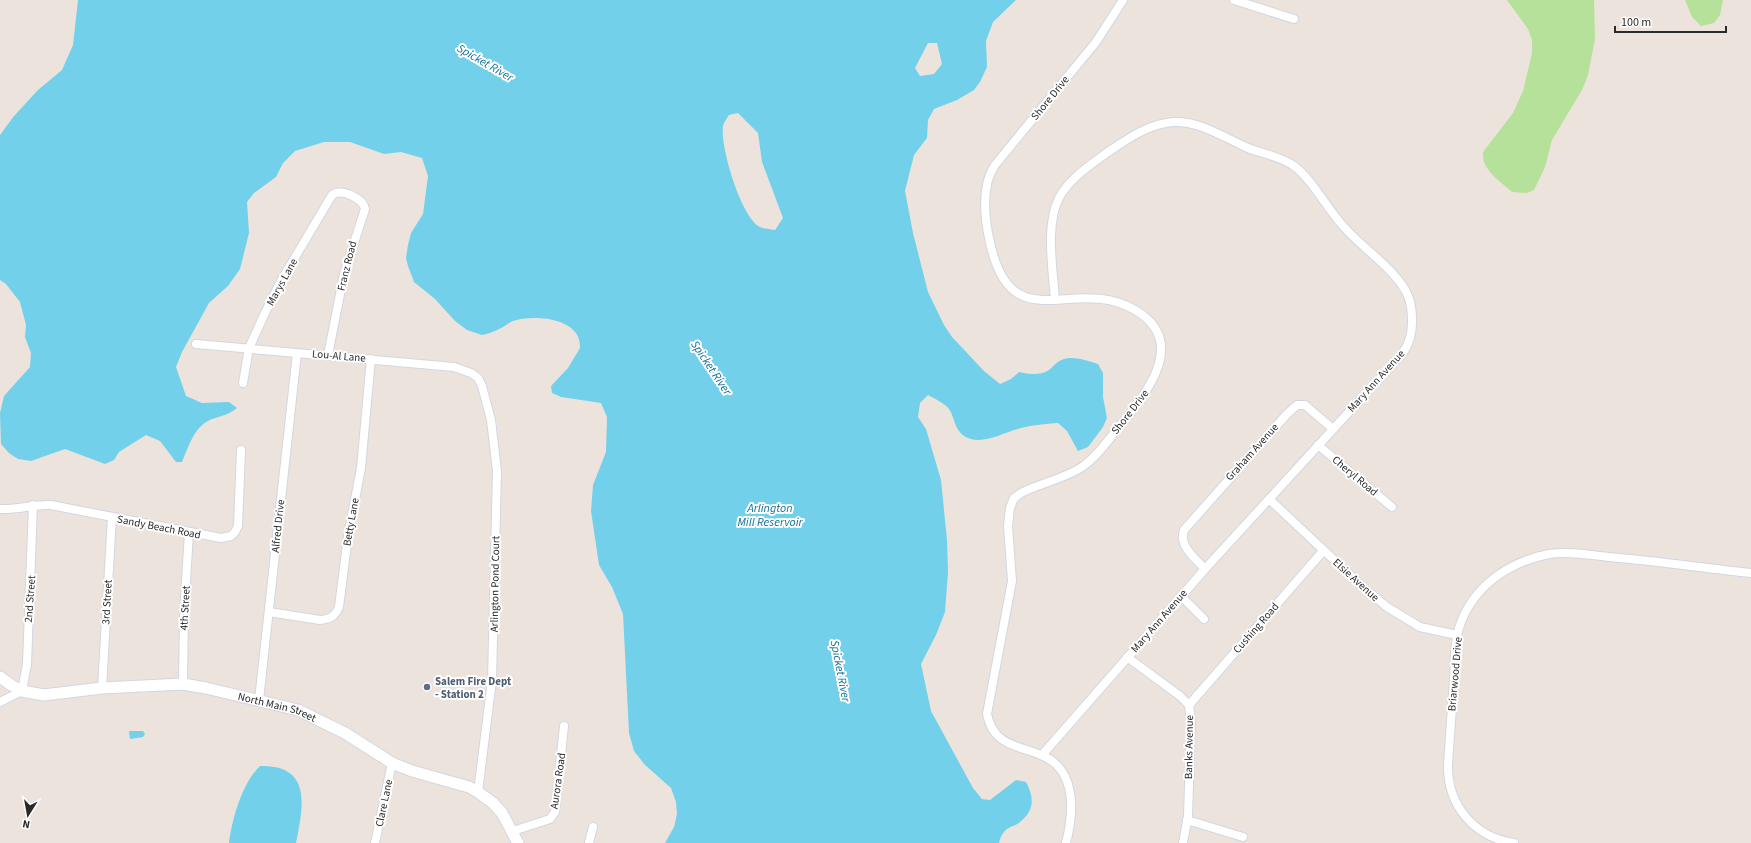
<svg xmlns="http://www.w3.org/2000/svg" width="1751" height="843" viewBox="0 0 1751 843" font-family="'Source Sans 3',sans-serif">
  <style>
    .green { fill: #b5e19a }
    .water { fill: #72d0eb; fill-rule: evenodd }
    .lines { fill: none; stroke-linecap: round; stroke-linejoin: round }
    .street-casing { stroke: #d2d6e2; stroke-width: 10 }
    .secondary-casing { stroke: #d2d6e2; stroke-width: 13 }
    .street { stroke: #fff; stroke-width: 8 }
    .secondary { stroke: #fff; stroke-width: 11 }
    .service-dot { fill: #5c6f8a; stroke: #fff; stroke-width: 1.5 }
    .labels { text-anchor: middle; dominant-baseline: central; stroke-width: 4; stroke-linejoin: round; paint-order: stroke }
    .street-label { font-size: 11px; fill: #2a2a2a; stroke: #fff }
    .service-label { font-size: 11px; font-weight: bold; fill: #4e5e75; stroke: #fff; text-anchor: start }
    .water-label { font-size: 12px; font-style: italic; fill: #116f97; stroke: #fff }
  </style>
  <rect width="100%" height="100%" fill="#ece4dc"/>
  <g class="green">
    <path d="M1507,0H1594L1595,39L1588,75L1582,90L1552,140L1545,167L1534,190L1527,193L1512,192C1500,181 1481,170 1483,152L1513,113L1523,91L1532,53V40L1528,29Z"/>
    <polygon points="1685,0 1723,0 1720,15 1714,23 1701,26 1692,17"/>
  </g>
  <g class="water">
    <path d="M78,0H1016L993,22L986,41L987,67L980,82L974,90L957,100L934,109L928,120L927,138L914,155L905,191L913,233L928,292L944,325L952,337L984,371L1000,384L1011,379L1019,372C1029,374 1039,376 1049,370C1054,366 1057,361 1064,359C1074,356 1088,361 1098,364L1103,373V397L1107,418L1103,427L1088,447L1078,451L1067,431L1058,423C1045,424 1033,425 1021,428C1004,432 981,447 964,436C954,429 955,418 949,409C944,403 935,399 928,395L920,403L918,417L926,429L941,480L947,540L948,572L945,612L936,635L921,664L931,711L973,788L982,799L990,800L1016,780L1026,782C1034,797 1035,810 1020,822C1016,826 1009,826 1004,832C1001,835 1000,839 999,843H665L674,827L677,814L676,802L671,788L645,765L634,751L629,733L623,614L612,587L599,565L591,511L593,485L606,452L607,417L601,403L561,397L552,393L551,386L568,368L580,348C580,343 579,337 576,333C565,317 530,315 513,321C508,323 504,327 499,329C494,332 487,334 482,335L467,330L455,321L435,299L414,282L408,266L406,258L408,245L411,233L423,214L428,176L422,158L401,152L384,154L350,142H324L295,151L283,163L276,177L254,193L247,202L249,233L240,269L228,286L209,303L182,352L176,367L186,396L202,403L229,402L237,408C230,414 222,416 212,419C194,426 189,446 182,462H176L160,441L146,435L119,452L114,460L105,464L65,449L31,461L18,459L9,453L1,444L0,413L4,396L30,367L31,353L25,337L26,325L20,302L6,284L0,280V135L14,116L38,90L62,70L73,45ZM928,43H937L942,64L934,74L920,76L915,68ZM738,113L758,133L762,162L783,218L775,230C771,229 764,229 760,227C741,217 720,147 723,126C724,122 727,118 729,115Z"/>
    <polygon points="129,731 143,731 145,734 143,737 130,739"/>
    <path d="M260,766C313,765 303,807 296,843H229C232,819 242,783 260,766Z"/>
  </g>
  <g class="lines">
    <defs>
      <g id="street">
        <polyline points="1234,0 1294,19"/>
        <polyline points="196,344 454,367 471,373 478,378 482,386 491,420 497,471 492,680 478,792"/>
        <path d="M243,383L249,348L264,315L281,281L332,195C341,188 363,198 365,209L344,274L328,355"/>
        <polyline points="1318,445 1392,507"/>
        <polyline points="1269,499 1364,588 1387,607 1420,627 1457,635"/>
        <path d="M0,509C18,510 33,504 51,505L221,538L231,536L235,532L238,526L241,450"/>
        <path d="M1205,569C1196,559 1178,546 1184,530L1287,414L1297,405H1305L1333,429"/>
        <polyline points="1181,596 1204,619"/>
        <path d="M269,612L320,620C331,619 335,616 339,607L348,536L361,468L371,359"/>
        <polyline points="1127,657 1180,696 1189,705 1191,721 1188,816 1183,843"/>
        <polyline points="183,684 184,613 189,533"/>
        <polyline points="102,688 112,517"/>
        <polyline points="259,700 297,353"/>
        <polyline points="0,702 22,691 27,664 33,505"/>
        <polyline points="1189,705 1323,551"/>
        <path d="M1042,755L1205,569L1402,354C1410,343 1412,333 1412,320C1412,312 1411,303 1408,296C1399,272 1361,247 1344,227C1327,209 1313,180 1294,166C1280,156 1263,154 1248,148C1225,138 1200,121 1174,122C1150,123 1127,139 1108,152C1091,164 1069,179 1059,198C1045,225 1053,270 1055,300"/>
        <polyline points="1187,820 1243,837"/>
        <polyline points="513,831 550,819 555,812 564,726"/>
        <polyline points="375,843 392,763"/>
        <polyline points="589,843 593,827"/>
        <path d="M1066,843C1074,812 1077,769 1041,755C1016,745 993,745 987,714L1012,581L1008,526L1010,508L1014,498L1021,493C1040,483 1064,479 1082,467C1097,457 1108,440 1119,427C1145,395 1190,342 1135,310C1071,273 1008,346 988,233C984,211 982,184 995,165L1096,42L1123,0"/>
        <path d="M1514,843C1473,837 1447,804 1448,764C1450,735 1452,707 1454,679C1455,662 1454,644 1459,628C1472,587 1508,562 1549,554C1568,551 1590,555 1609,557C1656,561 1704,568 1751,573"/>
      </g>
      <g id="secondary">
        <path id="s1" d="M0,677L11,685L22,691L44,695L102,688L183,684L206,688L298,710L345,733L392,763L412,771L469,787L478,792L493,803L502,813L518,843"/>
      </g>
    </defs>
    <use href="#street" class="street-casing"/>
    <use href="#secondary" class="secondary-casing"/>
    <use href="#street" class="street"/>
    <use href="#secondary" class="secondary"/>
  </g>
  <circle class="service-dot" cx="427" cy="687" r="4"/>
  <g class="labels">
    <g class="street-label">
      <text transform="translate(1050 98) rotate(-51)">Shore Drive</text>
      <text transform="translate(347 266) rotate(-76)">Franz Road</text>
      <text transform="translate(282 282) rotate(-61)">Marys Lane</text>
      <text transform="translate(339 356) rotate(5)">Lou-Al Lane</text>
      <text transform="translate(1376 381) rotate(-48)">Mary Ann Avenue</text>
      <text transform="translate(1130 412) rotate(-52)">Shore Drive</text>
      <text transform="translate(1252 452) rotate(-48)">Graham Avenue</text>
      <text transform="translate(1355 476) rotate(40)">Cheryl Road</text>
      <text transform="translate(351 522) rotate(-80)">Betty Lane</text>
      <text transform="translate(278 526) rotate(-84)">Alfred Drive</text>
      <text transform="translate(159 527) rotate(11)">Sandy Beach Road</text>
      <text transform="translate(1356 580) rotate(42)">Elsie Avenue</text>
      <text transform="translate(495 584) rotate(-89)">Arlington Pond Court</text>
      <text transform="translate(30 599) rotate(-86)">2nd Street</text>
      <text transform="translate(107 602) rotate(-87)">3rd Street</text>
      <text transform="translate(185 608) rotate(-87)">4th Street</text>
      <text transform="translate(1159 621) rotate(-49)">Mary Ann Avenue</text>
      <text transform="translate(1256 628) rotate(-49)">Cushing Road</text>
      <text transform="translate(1455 674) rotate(-85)">Briarwood Drive</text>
      <text stroke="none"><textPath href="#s1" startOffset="285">North Main Street</textPath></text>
      <text transform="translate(1189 747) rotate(-89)">Banks Avenue</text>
      <text transform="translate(558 781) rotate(-82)">Aurora Road</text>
      <text transform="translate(384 803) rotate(-78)">Clare Lane</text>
    </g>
    <g class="service-label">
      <text x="435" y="681">Salem Fire Dept<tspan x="435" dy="13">- Station 2</tspan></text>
    </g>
    <g class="water-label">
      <text transform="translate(485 63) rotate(30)">Spicket River</text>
      <text transform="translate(711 368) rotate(56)">Spicket River</text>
      <text x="770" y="508">Arlington<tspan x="770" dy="14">Mill Reservoir</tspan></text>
      <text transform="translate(840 671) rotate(79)">Spicket River</text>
    </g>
  </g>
  <g transform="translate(28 815) rotate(191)" stroke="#ffffff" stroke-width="3" paint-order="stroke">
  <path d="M0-3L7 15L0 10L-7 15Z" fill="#2a2a2a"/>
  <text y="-6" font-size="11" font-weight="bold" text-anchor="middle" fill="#2a2a2a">N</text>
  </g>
  <path d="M1615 26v6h111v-6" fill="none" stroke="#2a2a2a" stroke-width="2"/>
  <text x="1621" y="26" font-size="12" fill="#2a2a2a" stroke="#ffffff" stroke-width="3" paint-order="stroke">100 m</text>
</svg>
